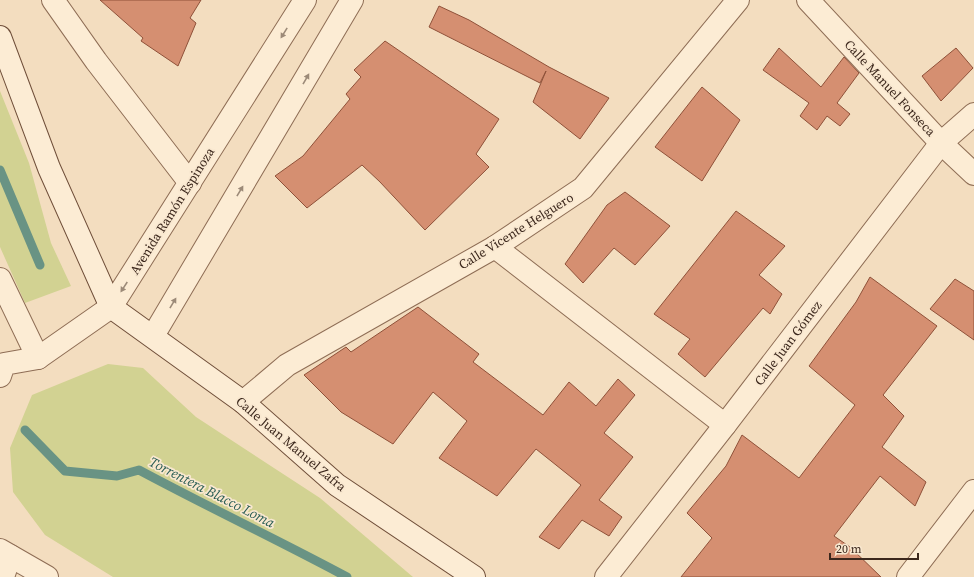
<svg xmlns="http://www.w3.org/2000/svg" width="974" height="577" viewBox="0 0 974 577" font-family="'Source Serif 4',serif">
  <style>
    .green { fill: #d2d292 }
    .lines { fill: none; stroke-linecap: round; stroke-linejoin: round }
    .stream { stroke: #699384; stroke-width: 9 }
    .building { fill: #d58f71; stroke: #8f5139 }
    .street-casing { stroke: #8e6d55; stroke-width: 24 }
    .secondary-casing { stroke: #6f4e39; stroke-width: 24 }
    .street { stroke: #fcecd4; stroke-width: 22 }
    .secondary { stroke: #fcecd4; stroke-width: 22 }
    .oneway { fill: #9c8a78 }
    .labels { text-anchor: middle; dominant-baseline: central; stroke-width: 3.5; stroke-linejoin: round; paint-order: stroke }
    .street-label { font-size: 13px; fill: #3b271c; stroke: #f9e8d0 }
    .water-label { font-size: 14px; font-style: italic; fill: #295d54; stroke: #f9e8d0 }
  </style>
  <rect width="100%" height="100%" fill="#f3ddbf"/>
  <g class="green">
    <polygon points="0,91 29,163 51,243 71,286 25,303 0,247"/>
    <polygon points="108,364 143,368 196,417 320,498 413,577 113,577 45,535 13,492 10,448 32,395"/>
  </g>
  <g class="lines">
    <g class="stream">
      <polyline points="0,170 40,265"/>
      <path d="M25,430L65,471L117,476L139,470C208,507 278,540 347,577"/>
    </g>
  </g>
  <g class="building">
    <polygon points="100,0 201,0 190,18 196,23 178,66 141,41 143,38"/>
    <polygon points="439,6 469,20 549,67 609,98 580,139 533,102 546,71 540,83 429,27"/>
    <polygon points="385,41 499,119 476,154 489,167 425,230 380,182 362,165 307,208 275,176 303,156 350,99 346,94 361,77 354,70"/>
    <polygon points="779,48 821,87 844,57 859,73 837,103 850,114 840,126 827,116 817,130 800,116 809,103 763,70"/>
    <polygon points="956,48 973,68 941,101 922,76"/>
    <polygon points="702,87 740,120 702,181 655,147"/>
    <polygon points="625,192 670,226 635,265 614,248 583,283 565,264 607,205"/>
    <polygon points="736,211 785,246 759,275 782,294 770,314 763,308 705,377 678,354 690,339 654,314"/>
    <polygon points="870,277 937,326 883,395 904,416 882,447 926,482 915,506 880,476 834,536 850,547 881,577 681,577 712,538 687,513 726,466 742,435 799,478 855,405 809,366 856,302"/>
    <polygon points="955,279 974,291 974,340 930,309"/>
    <polygon points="418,307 479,354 473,362 543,415 569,382 596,406 618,379 635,395 604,433 633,457 599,500 622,517 609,536 582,520 559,549 539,537 581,485 536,449 497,496 439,458 467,421 433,392 393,444 341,412 304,375 346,347 351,352"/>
  </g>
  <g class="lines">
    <defs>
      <g id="street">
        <polyline points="53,0 96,61 190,183"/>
        <polyline points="808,0 941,143 974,174"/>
        <polyline points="495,247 725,425"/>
        <polyline points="0,279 38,358"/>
        <polyline points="153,336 352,0"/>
        <polyline points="0,376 4,364 38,358 111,307 305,0"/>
        <polyline points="243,402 287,365 495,247 583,188 738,0"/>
        <polyline points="0,550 47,577"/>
        <polyline points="3,577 10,556"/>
        <polyline points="606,577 725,425 941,143 974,114"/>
        <polyline points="908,577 974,491"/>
      </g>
      <polyline id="secondary" points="0,37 49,168 111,307 243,402 337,485 474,577"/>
    </defs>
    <use href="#street" class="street-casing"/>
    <use href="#secondary" class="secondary-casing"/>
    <use href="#street" class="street"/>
    <use href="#secondary" class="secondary"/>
  </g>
  <defs><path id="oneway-solid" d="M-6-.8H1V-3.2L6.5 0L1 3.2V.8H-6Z"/></defs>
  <g class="oneway">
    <use href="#oneway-solid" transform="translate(284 33) rotate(122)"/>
    <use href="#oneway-solid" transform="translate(306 79) rotate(-60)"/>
    <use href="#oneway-solid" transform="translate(240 191) rotate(-59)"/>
    <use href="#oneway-solid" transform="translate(124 287) rotate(123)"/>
    <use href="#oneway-solid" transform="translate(173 303) rotate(-59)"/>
  </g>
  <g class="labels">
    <g class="street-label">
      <text transform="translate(890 88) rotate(47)">Calle Manuel Fonseca</text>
      <text transform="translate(172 211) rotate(-58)">Avenida Ramón Espinoza</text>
      <text transform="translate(516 231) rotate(-32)">Calle Vicente Helguero</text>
      <text transform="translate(788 343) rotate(-53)">Calle Juan Gómez</text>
      <text transform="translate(291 444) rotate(40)">Calle Juan Manuel Zafra</text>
    </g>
    <g class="water-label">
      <text transform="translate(212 492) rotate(27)">Torrentera Blacco Loma</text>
    </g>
  </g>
  <path d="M830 553v6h88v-6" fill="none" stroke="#3b271c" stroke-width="2"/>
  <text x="836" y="553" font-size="12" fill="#3b271c" stroke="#f9e8d0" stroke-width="3" paint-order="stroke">20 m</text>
</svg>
